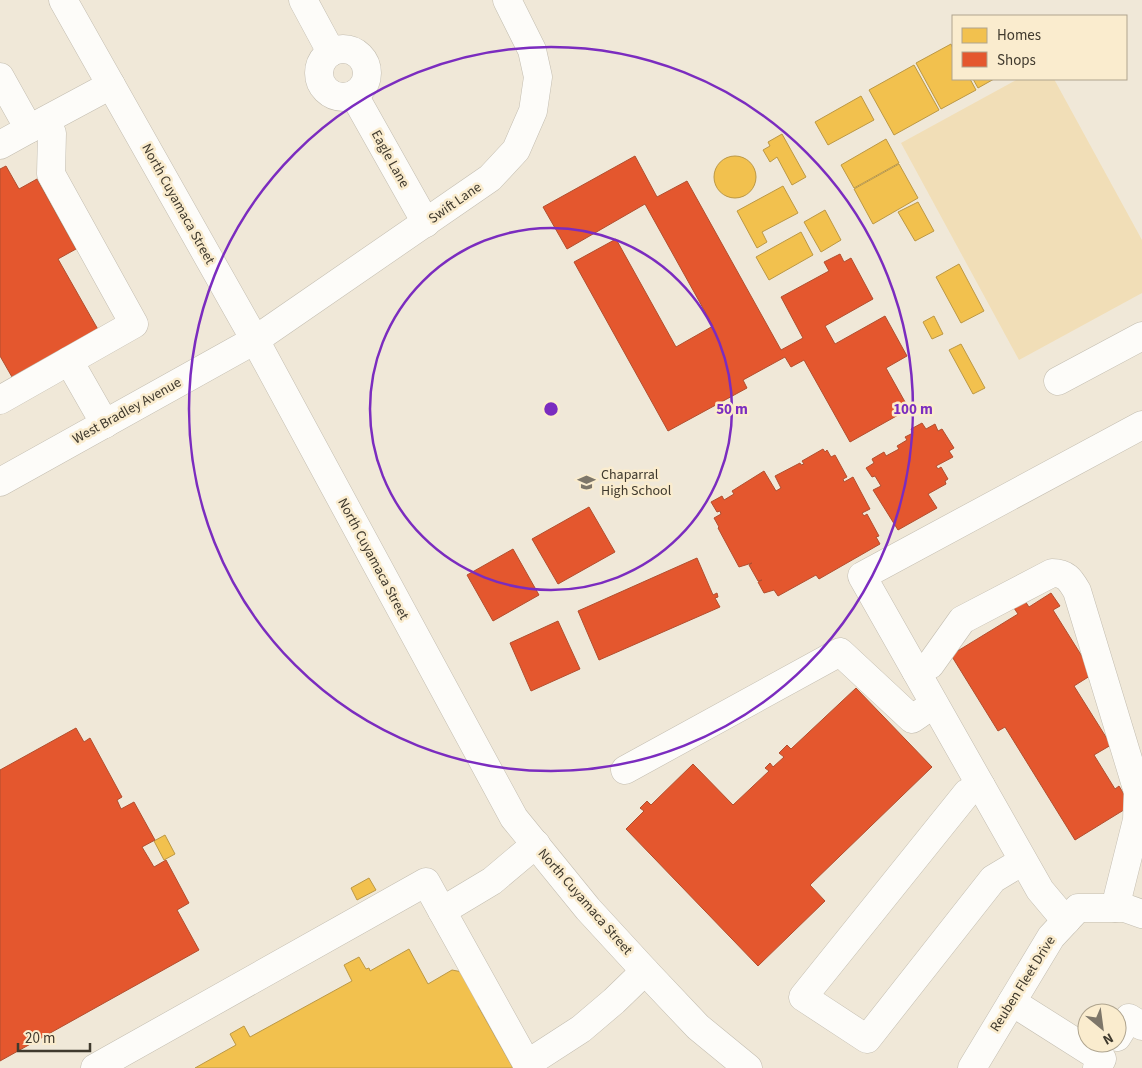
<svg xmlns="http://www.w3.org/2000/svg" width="1142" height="1068" viewBox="0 0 1142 1068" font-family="'Source Sans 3',sans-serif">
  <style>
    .green { fill: #f1deb7 }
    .homes { fill: #f2c14e; stroke: #bc9844 }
    .shops { fill: #e4572e; stroke: #b24e2e }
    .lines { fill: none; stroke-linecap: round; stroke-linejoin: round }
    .minor-casing { stroke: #c3bdb0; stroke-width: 29 }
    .major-casing { stroke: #c3bdb0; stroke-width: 29 }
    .minor { stroke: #fdfcf9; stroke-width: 28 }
    .major { stroke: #fdfcf9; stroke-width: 28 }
    .ring { fill: none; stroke: #7b2cbf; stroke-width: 2.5 }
    .labels { text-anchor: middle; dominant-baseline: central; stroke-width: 5; stroke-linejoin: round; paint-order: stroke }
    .street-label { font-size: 14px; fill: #3f392d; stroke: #faecce }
    .poi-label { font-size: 14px; fill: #3f392d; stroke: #faecce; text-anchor: start }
    .centre { fill: #7b2cbf; stroke: #faecce; stroke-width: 2.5 }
    .ring-label { font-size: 15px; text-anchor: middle; font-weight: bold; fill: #7b2cbf; stroke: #faecce; stroke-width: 5; stroke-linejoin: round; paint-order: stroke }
  </style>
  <rect width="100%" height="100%" fill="#f0e8d8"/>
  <polygon class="green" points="1018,79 1054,79 1142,240 1142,293 1019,360 901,143"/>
  <g class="homes">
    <polygon points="951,44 953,49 953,79 970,79 976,90 941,109 916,63"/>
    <polygon points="914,65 939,110 894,135 869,90"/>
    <polygon points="973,79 994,79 978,88"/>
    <polygon points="861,96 874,120 828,145 815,122"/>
    <polygon points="782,134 806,177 792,185 777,157 770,162 763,150 770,146 768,142"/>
    <polygon points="886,139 899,163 854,188 841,165"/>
    <circle cx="735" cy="177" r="21"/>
    <polygon points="899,164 918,198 873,224 854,189"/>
    <polygon points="783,186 798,213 762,232 767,242 757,248 737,211"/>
    <polygon points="918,202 934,231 915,241 898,212"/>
    <polygon points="825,210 841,240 821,252 804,222"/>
    <polygon points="801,232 813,255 769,280 756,257"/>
    <polygon points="959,264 984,311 961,323 936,277"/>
    <polygon points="934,316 943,334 932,339 923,322"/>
    <polygon points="961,344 985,388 973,394 949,350"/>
    <polygon points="165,835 175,854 164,860 154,841"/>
    <polygon points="369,878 376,890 357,900 351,888"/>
    <polygon points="409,949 428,984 452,970 473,974 485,996 478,1006 513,1068 195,1068 236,1045 230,1034 244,1026 250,1037 352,981 344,965 359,957 366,969 369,968 370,971"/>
  </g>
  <g class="shops">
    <polygon points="635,156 657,197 687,181 781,350 803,338 781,297 829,271 824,262 840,254 844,262 851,258 873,299 825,326 835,344 885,316 907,356 886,368 909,409 850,442 804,360 791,367 785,357 743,380 747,388 668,431 574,262 616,239 676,347 713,326 645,204 567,249 543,207"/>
    <polygon points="6,166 19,189 37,179 76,249 58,259 100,333 73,343 12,377 0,356 0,169"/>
    <polygon points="922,423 926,429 935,424 938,431 942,429 954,448 949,451 953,457 936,466 938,469 941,467 948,479 945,481 946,484 928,494 937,508 898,530 873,490 881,486 875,476 872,477 866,468 874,463 872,459 884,452 886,456 899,449 897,446 907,440 905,437 913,433 911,429"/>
    <polygon points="823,449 825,452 827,450 831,457 835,455 847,477 843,479 844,482 853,477 870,509 862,513 864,516 867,514 879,536 876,537 880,544 819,579 816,575 778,596 774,590 764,593 758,582 762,580 758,581 749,565 752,563 739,567 718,528 719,527 714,518 721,514 720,511 717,512 711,502 722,496 724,500 734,494 732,491 764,471 776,491 781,488 775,476 800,463 801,465 804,464 802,461"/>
    <polygon points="589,507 615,552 558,584 532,539"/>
    <polygon points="513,549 539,595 493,621 467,575"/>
    <polygon points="697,558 713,595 717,593 718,597 715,598 720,607 599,660 578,611"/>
    <polygon points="1051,593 1060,606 1053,610 1093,674 1074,686 1111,745 1094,755 1115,789 1119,786 1128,801 1127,808 1075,840 1005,727 998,731 951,655 1018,614 1014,608 1025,601 1029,607"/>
    <polygon points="558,621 580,669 531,691 510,643"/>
    <polygon points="856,688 932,767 810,885 825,901 758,966 626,829 644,811 640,808 647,801 651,805 693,764 733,805 769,771 765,768 770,763 773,767 784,757 779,753 787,745 791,749"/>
    <polygon points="76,728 84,742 90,738 122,797 117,800 121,809 134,802 155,840 142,847 154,867 166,860 189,903 177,910 199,950 0,1061 0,770"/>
  </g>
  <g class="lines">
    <defs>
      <g id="minor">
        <polyline points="303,0 331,52"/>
        <circle cx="343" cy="73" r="24"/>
        <polyline points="0,77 29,129 111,85"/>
        <polyline points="354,95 426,223"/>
        <polyline points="0,145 29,129"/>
        <polyline points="255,340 490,178 516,150 533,111 538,77 532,50 507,0"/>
        <polyline points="69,361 105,424"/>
        <polyline points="1058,381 1142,336"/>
        <polyline points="0,400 134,324 51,174 52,133 45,121"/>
        <path d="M916,671L930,665L962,620L1052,573C1066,573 1070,579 1077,591L1138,792L1137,820L1115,908"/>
        <polyline points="625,770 840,652 912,719 934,704"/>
        <polyline points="981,786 967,793 803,997 867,1039 993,879 1023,861"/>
        <polyline points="536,844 492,881 442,911 527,1064 581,1029 614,1001 645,971"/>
        <polyline points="1066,921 1040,890 862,576 1142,425"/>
        <polyline points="1012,1002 1102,1059 1097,1068"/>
        <polyline points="1117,1037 1129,1018 1142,1026"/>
        <polyline points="95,1068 426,882 442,911"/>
        <polyline points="972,1068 1051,937 1078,908 1125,908 1142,914"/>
      </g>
      <g id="major">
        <polyline points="63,0 255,340 514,818 588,909 645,971 698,1027 748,1068"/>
        <polyline points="0,482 255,340"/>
      </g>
    </defs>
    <use href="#minor" class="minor-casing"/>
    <use href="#major" class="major-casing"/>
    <use href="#minor" class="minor"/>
    <use href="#major" class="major"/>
  </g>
  <g class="ring">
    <circle cx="551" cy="409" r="181"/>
    <circle cx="551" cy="409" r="362"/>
  </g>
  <defs>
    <symbol id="school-bare" viewBox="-9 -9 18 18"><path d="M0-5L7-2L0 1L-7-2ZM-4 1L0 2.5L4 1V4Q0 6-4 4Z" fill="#7d7669" stroke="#faecce" stroke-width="2.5" paint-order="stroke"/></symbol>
  </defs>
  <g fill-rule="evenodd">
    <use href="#school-bare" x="574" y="470" width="25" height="25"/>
  </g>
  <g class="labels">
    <g class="street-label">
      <text transform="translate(390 159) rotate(61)">Eagle Lane</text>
      <text transform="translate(455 203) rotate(-35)">Swift Lane</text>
      <text transform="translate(178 204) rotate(61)">North Cuyamaca Street</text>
      <text transform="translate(127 411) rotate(-29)">West Bradley Avenue</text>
      <text transform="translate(373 559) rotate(62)">North Cuyamaca Street</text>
      <text transform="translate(585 902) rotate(49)">North Cuyamaca Street</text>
      <text transform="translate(1023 984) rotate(-58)">Reuben Fleet Drive</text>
    </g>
    <g class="poi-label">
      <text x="601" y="475">Chaparral<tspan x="601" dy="16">High School</tspan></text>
    </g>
  </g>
  <circle cx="551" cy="409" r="8" class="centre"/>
  <g class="ring-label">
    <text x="732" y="414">50 m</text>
    <text x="913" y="414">100 m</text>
  </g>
  <rect x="952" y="15" width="175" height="65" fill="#faecce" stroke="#afa48e"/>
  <rect x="962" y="28" width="25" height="15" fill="#f2c14e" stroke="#afa48e"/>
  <text x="997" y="40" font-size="15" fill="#3f392d">Homes</text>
  <rect x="962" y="52" width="25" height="15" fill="#e4572e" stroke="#afa48e"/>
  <text x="997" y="65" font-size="15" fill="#3f392d">Shops</text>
  <g transform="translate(1102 1028) rotate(151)"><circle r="24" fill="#faecce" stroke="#afa48e"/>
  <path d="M0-4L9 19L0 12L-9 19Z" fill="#7d7669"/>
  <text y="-8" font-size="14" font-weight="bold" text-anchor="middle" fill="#3f392d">N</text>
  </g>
  <path d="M18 1043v8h72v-8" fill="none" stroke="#3f392d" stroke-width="2.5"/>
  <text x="25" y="1043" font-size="15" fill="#3f392d" stroke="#faecce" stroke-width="4" paint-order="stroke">20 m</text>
</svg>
